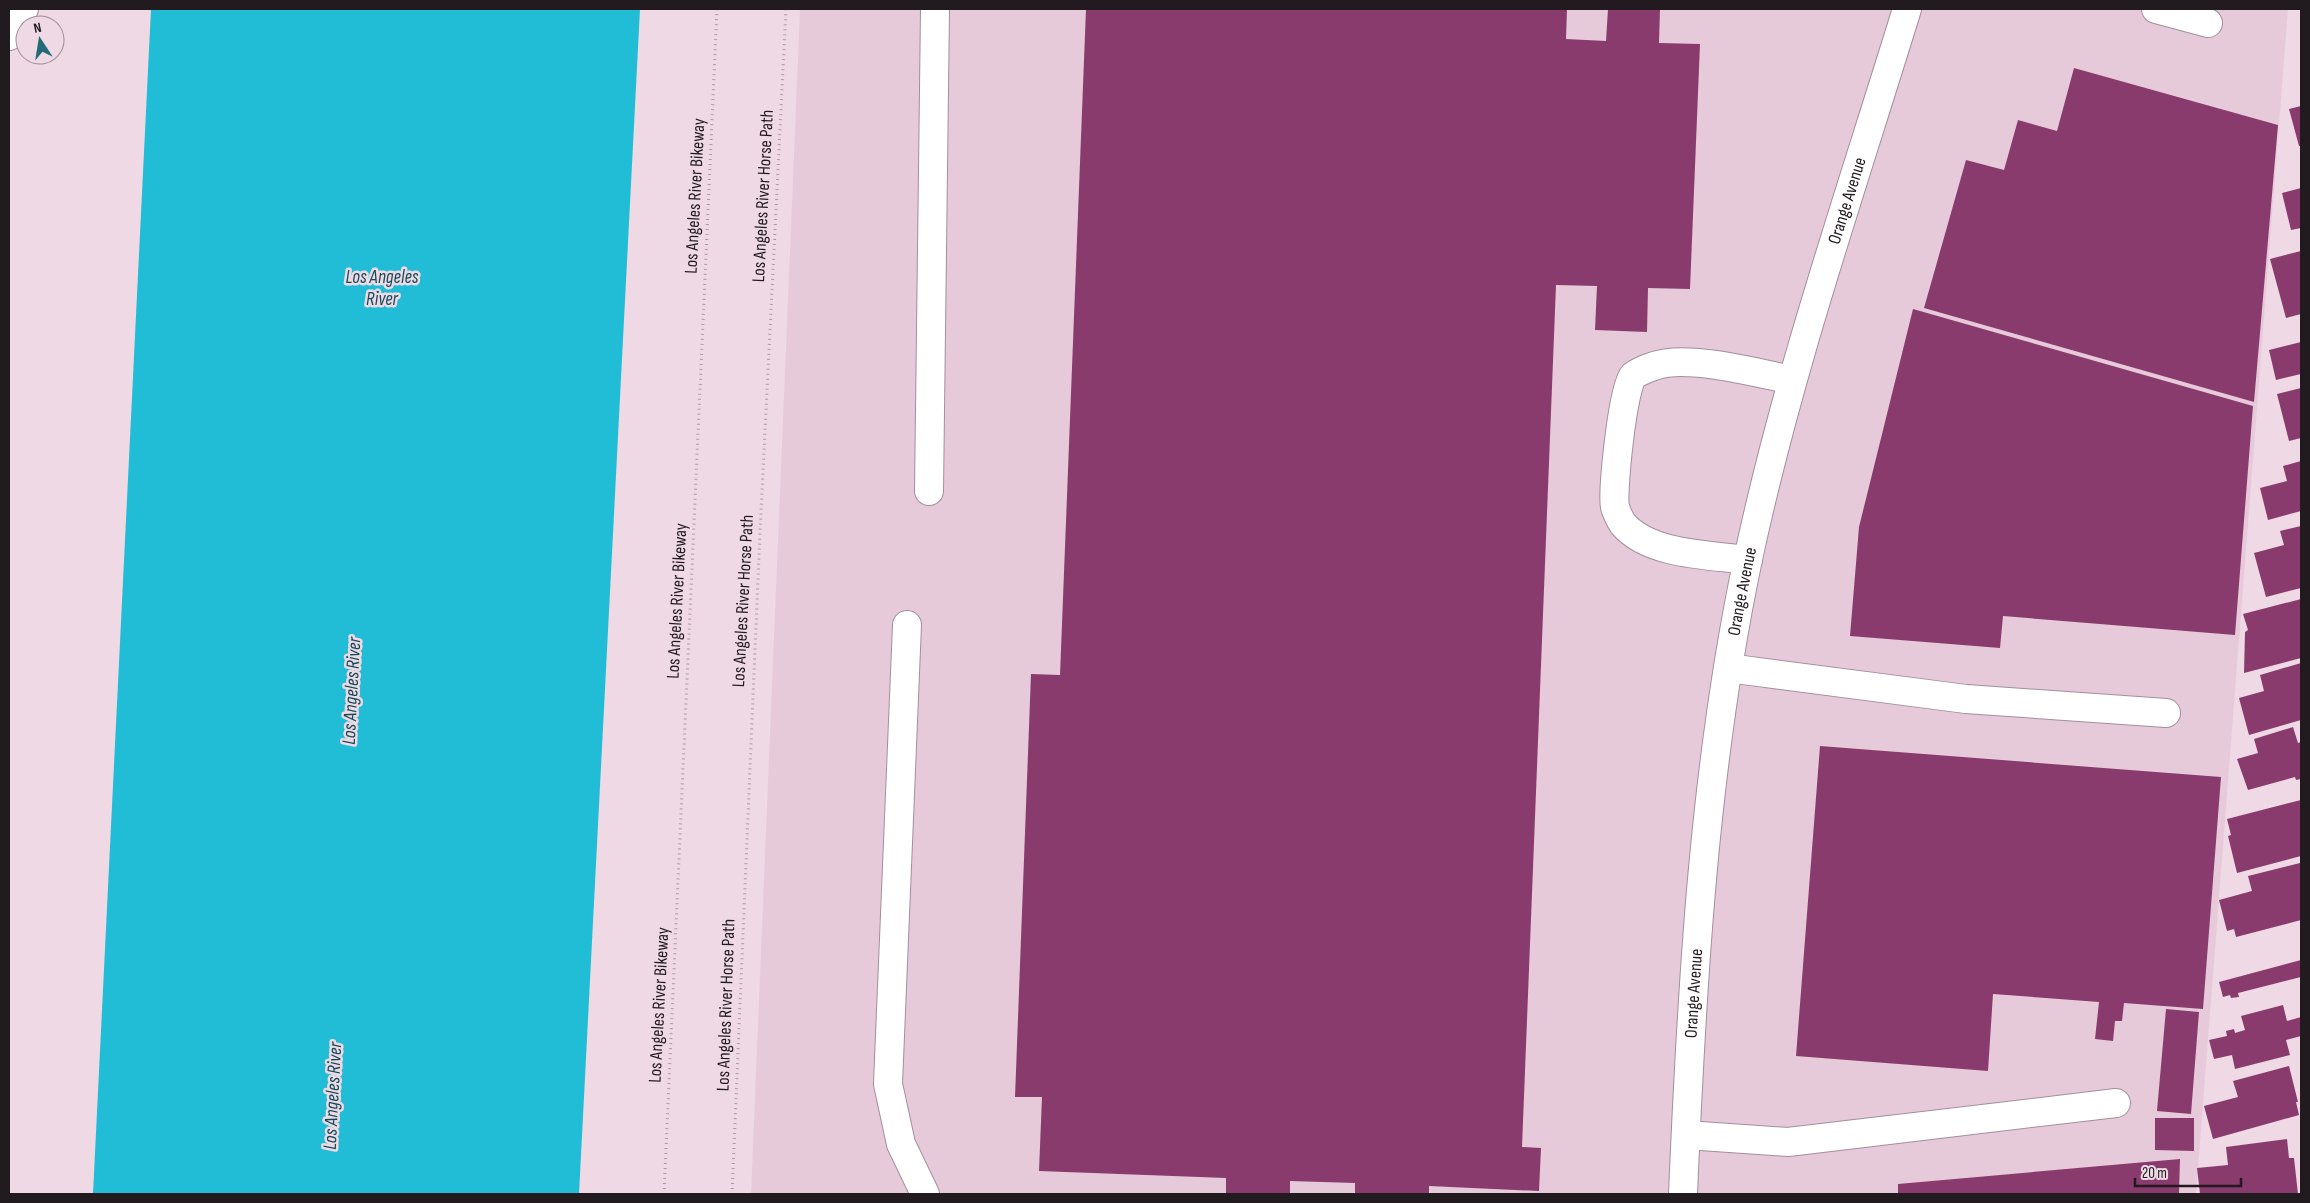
<svg xmlns="http://www.w3.org/2000/svg" width="2310" height="1203" viewBox="0 0 2310 1203" font-family="'Sofia Sans Condensed',sans-serif">
  <style>
    .built { fill: #e7cada }
    .water { fill: #21bdd6 }
    .building { fill: #893b6e }
    .lines { fill: none; stroke-linecap: round; stroke-linejoin: round }
    .minor-casing { stroke: #a38f9a; stroke-width: 30 }
    .highway-casing { stroke: #a38f9a; stroke-width: 30 }
    .path { stroke: #ab9aa3; stroke-width: 3; stroke-dasharray: 1 4; stroke-linecap: butt }
    .minor { stroke: #fff; stroke-width: 28 }
    .highway { stroke: #fff; stroke-width: 28 }
    .labels { text-anchor: middle; dominant-baseline: central; stroke-width: 5; stroke-linejoin: round; paint-order: stroke }
    .street-label { font-size: 18px; fill: #211a1e; stroke: #efd9e5 }
    .water-label { font-size: 19px; font-style: italic; fill: #0f4c57; stroke: #efd9e5 }
  </style>
  <rect width="100%" height="100%" fill="#efd9e5"/>
  <polygon class="built" points="800,9 2288,9 2196,1194 751,1194"/>
  <polygon class="water" points="151,9 640,9 579,1194 93,1194"/>
  <g class="building">
    <polygon points="1086,9 1567,9 1566,39 1606,41 1608,9 1660,9 1659,43 1700,44 1690,289 1648,288 1647,332 1595,330 1597,286 1556,285 1522,1147 1541,1148 1539,1191 1429,1186 1429,1194 1355,1194 1355,1183 1290,1181 1290,1194 1226,1194 1226,1178 1039,1171 1042,1097 1015,1097 1031,674 1060,675"/>
    <polygon points="2074,68 2278,125 2254,402 1924,308 1966,160 2004,170 2018,120 2057,131"/>
    <polygon points="2301,106 2301,146 2299,146 2289,109"/>
    <polygon points="2301,188 2301,228 2291,230 2282,193"/>
    <polygon points="2301,251 2301,314 2286,318 2270,259"/>
    <polygon points="1913,309 2253,406 2235,635 2003,616 2000,648 1850,636 1859,527"/>
    <polygon points="2301,342 2301,374 2276,380 2269,350"/>
    <polygon points="2301,388 2301,438 2289,441 2277,394"/>
    <polygon points="2301,461 2301,511 2268,520 2260,488 2287,481 2283,466"/>
    <polygon points="2301,526 2301,588 2266,597 2254,553 2284,545 2280,531"/>
    <polygon points="2301,599 2301,658 2244,673 2245,632 2248,630 2243,614"/>
    <polygon points="2301,663 2301,720 2249,735 2239,698 2264,691 2260,675"/>
    <polygon points="2293,727 2298,743 2301,742 2301,779 2296,780 2295,777 2248,790 2237,759 2258,753 2254,739"/>
    <polygon points="1820,746 2221,777 2203,1009 2124,1003 2122,1021 2115,1021 2113,1041 2095,1039 2099,1002 1993,994 1988,1071 1796,1056"/>
    <polygon points="2301,800 2301,856 2237,873 2228,836 2231,835 2227,819"/>
    <polygon points="2300,863 2301,920 2236,937 2234,929 2227,931 2219,900 2252,891 2248,876"/>
    <polygon points="2301,960 2301,977 2238,993 2239,997 2231,998 2230,995 2223,997 2219,982"/>
    <polygon points="2283,1005 2287,1021 2301,1017 2301,1036 2286,1040 2290,1055 2235,1069 2232,1055 2214,1059 2209,1040 2227,1036 2226,1031 2234,1029 2235,1033 2245,1030 2241,1016"/>
    <polygon points="2166,1009 2199,1012 2191,1114 2157,1111"/>
    <polygon points="2289,1066 2298,1102 2296,1102 2299,1115 2213,1139 2204,1106 2238,1097 2233,1081"/>
    <polygon points="2155,1118 2194,1118 2194,1151 2155,1150"/>
    <polygon points="2287,1139 2289,1158 2294,1158 2298,1194 2200,1194 2197,1168 2228,1165 2226,1147"/>
    <polygon points="2180,1159 2179,1194 1898,1194 1898,1184"/>
  </g>
  <g class="lines">
    <defs>
      <g id="minor">
        <polyline points="2156,9 2208,23"/>
        <polyline points="929,491 935,9"/>
        <path d="M1748,560C1710,555 1649,555 1623,524C1620,520 1616,511 1615,507C1612,491 1623,386 1633,376C1638,372 1648,368 1654,366C1687,354 1757,373 1792,380"/>
        <polyline points="907,625 888,1084 901,1144 925,1194"/>
        <polyline points="1728,668 1966,699 2166,713"/>
        <polyline points="1686,1135 1788,1142 2116,1103"/>
        <path id="s1" d="M1683,1194C1692,982 1704,767 1748,559C1788,372 1851,191 1907,9"/>
      </g>
      <polyline id="highway" points="9,36 24,9"/>
    </defs>
    <use href="#minor" class="minor-casing"/>
    <use href="#highway" class="highway-casing"/>
    <g class="path">
      <polyline points="664,1194 717,9"/>
      <polyline points="732,1194 760,532 786,9"/>
    </g>
    <use href="#minor" class="minor"/>
    <use href="#highway" class="highway"/>
  </g>
  <g class="labels">
    <g class="street-label">
      <text transform="translate(695 196) rotate(-87)">Los Angeles River Bikeway</text>
      <text transform="translate(763 196) rotate(-87)">Los Angeles River Horse Path</text>
      <text stroke="none"><textPath href="#s1" startOffset="1011">Orange Avenue</textPath></text>
      <text stroke="none"><textPath href="#s1" startOffset="606">Orange Avenue</textPath></text>
      <text transform="translate(677 601) rotate(-87)">Los Angeles River Bikeway</text>
      <text transform="translate(743 601) rotate(-87)">Los Angeles River Horse Path</text>
      <text stroke="none"><textPath href="#s1" startOffset="201">Orange Avenue</textPath></text>
      <text transform="translate(659 1005) rotate(-87)">Los Angeles River Bikeway</text>
      <text transform="translate(726 1005) rotate(-88)">Los Angeles River Horse Path</text>
    </g>
    <g class="water-label">
      <text x="382" y="277">Los Angeles<tspan x="382" dy="22">River</tspan></text>
      <text transform="translate(352 691) rotate(-87)">Los Angeles River</text>
      <text transform="translate(333 1096) rotate(-87)">Los Angeles River</text>
    </g>
  </g>
  <rect width="2310" height="1203" fill="none" stroke="#211a1e" stroke-width="20"/>
  <g transform="translate(40 40) rotate(348)"><circle r="24" fill="#efd9e5" stroke="#9d8d95"/>
  <path d="M0-4L9 19L0 12L-9 19Z" fill="#226a77"/>
  <text y="-8" font-size="14" font-weight="bold" text-anchor="middle" fill="#211a1e">N</text>
  </g>
  <path d="M2135 1178v8h106v-8" fill="none" stroke="#211a1e" stroke-width="2.5"/>
  <text x="2142" y="1178" font-size="15" fill="#211a1e" stroke="#efd9e5" stroke-width="4" paint-order="stroke">20 m</text>
</svg>
